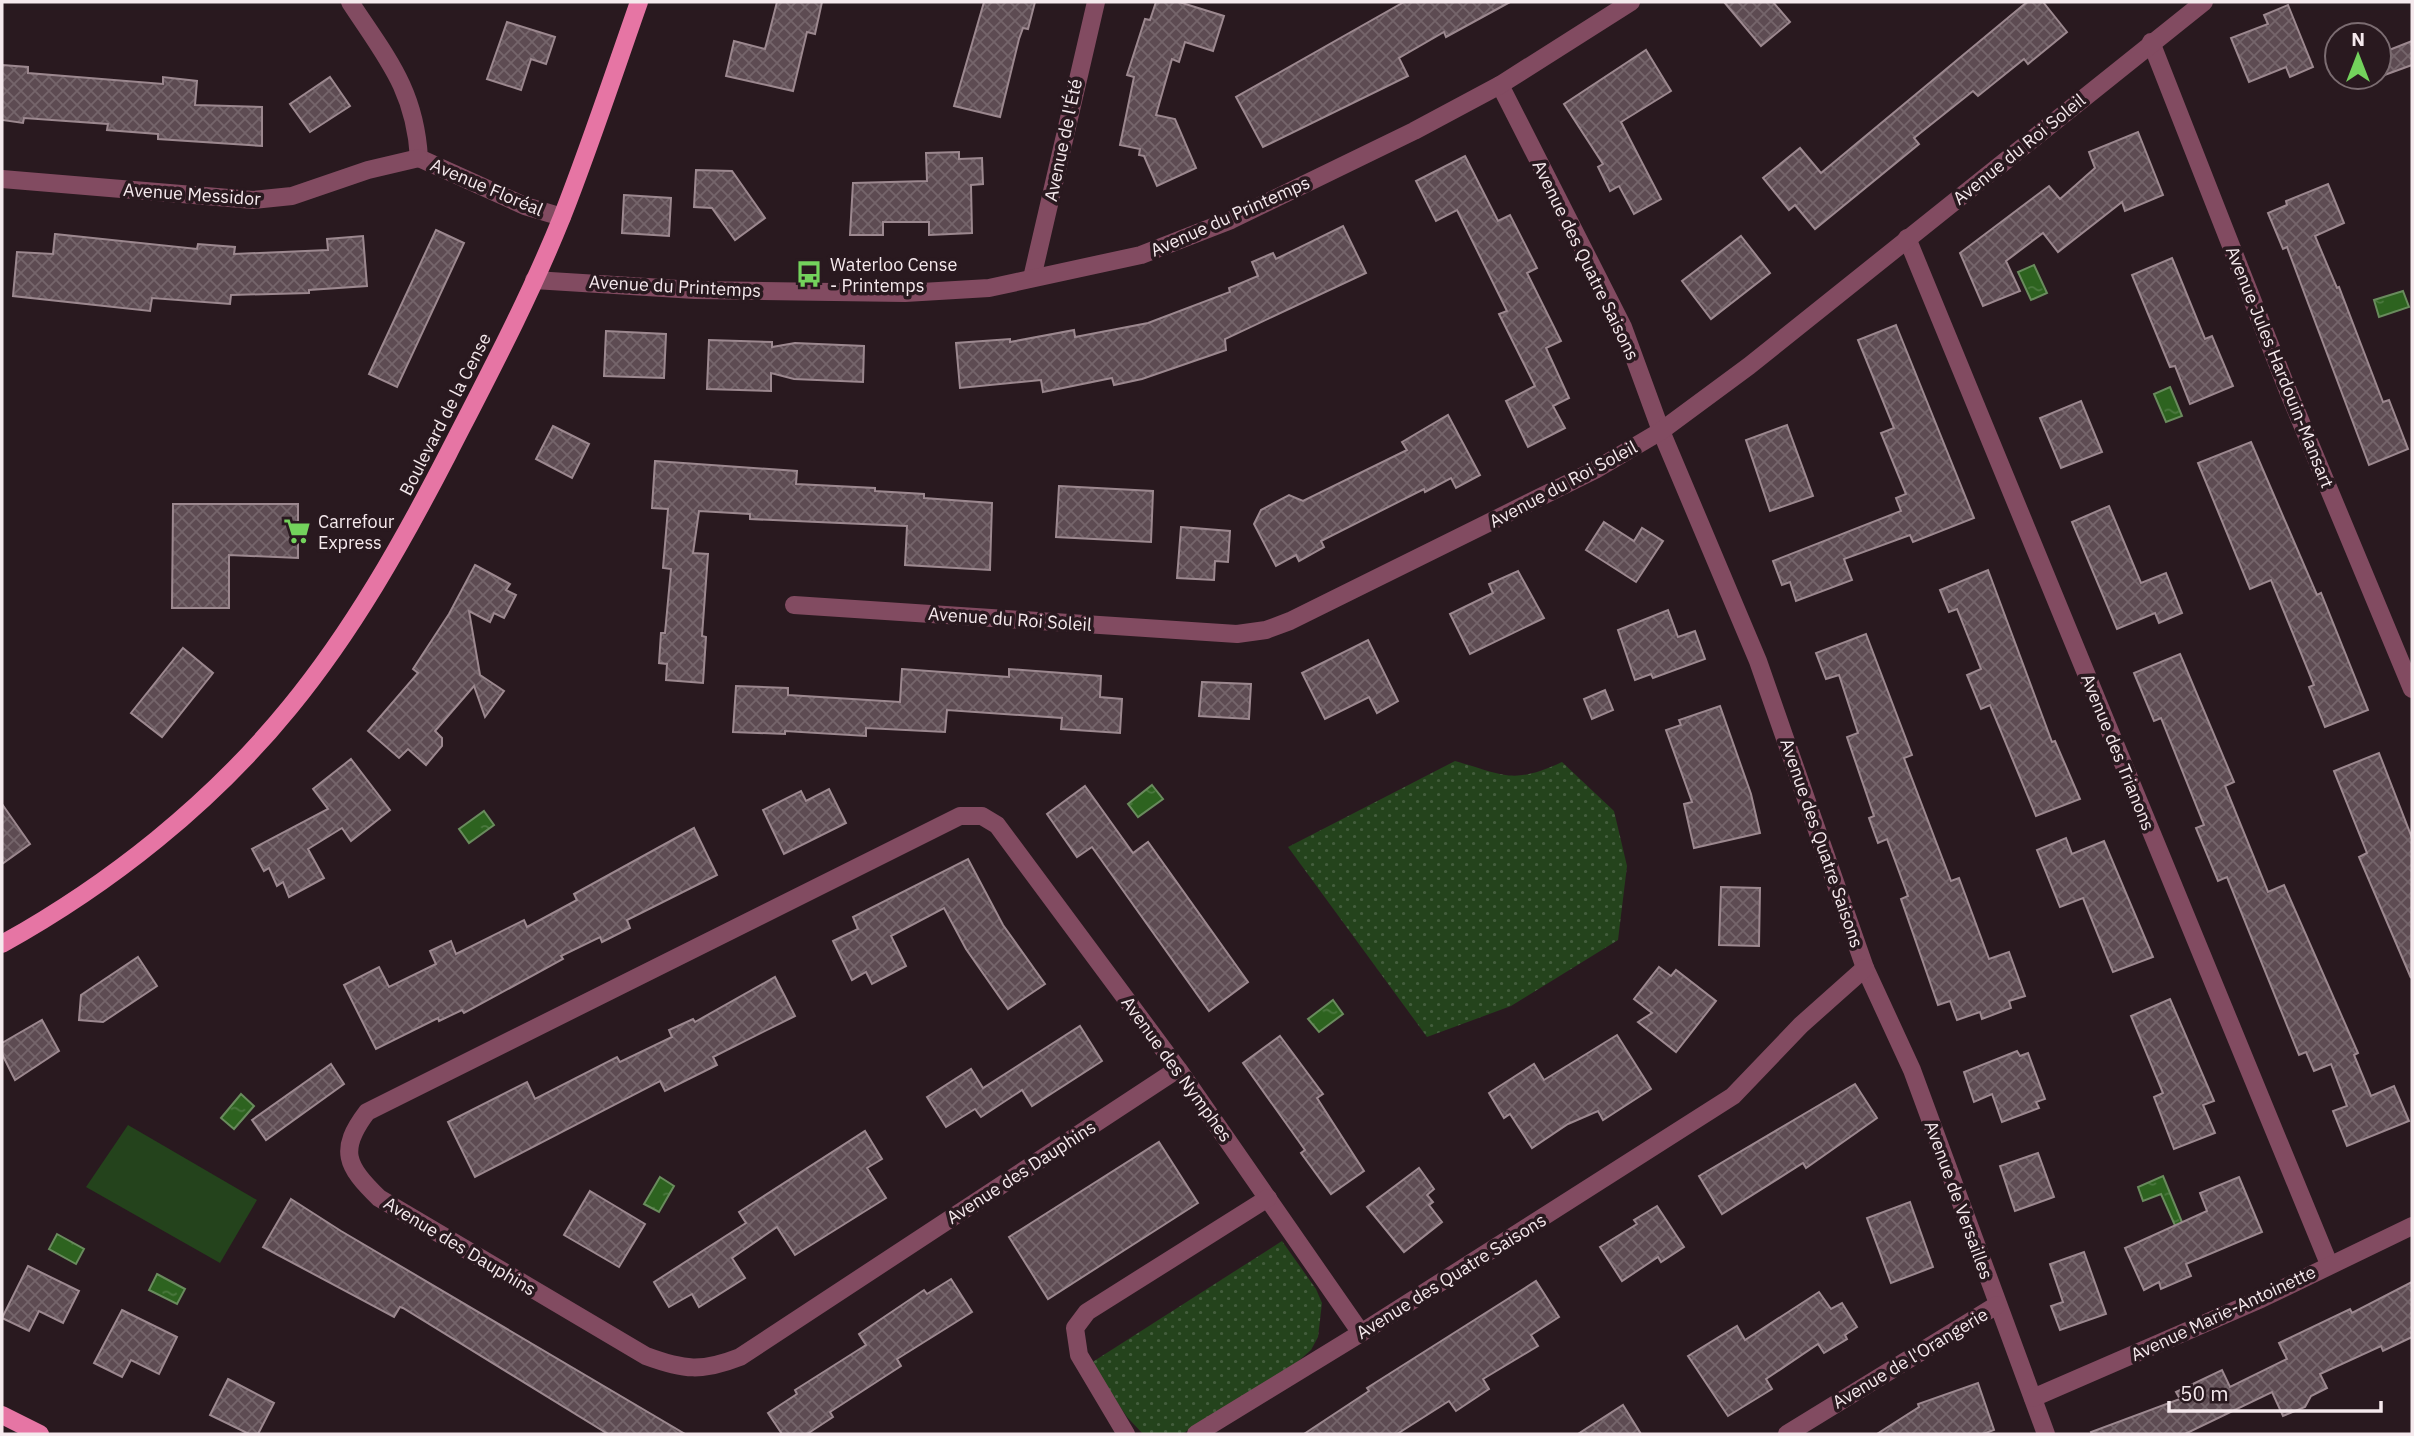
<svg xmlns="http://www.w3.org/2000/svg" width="2414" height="1436" viewBox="0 0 2414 1436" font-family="'IBM Plex Sans',sans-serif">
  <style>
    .grass { fill: url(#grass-dots) }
    .pitch { fill: #24431c }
    .water { fill: url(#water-ripples); stroke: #698b5d; stroke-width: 2 }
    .building { fill: url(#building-cross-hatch); stroke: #9c888f; stroke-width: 2 }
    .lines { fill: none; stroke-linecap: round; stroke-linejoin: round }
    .minor { stroke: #824b61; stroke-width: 18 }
    .major { stroke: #e675a4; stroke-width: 18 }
    .labels { text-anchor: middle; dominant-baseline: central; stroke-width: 7; stroke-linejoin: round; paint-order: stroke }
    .street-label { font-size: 18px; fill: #f5e9ed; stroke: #29191f }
    .poi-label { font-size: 18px; fill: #f5e9ed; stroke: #29191f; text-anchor: start }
  </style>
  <defs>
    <pattern id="grass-dots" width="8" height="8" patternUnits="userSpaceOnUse" patternTransform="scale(1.75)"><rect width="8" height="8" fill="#24431c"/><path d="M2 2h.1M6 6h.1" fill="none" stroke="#445e3d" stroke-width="1.8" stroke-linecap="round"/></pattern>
    <pattern id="water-ripples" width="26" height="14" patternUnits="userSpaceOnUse" patternTransform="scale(1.75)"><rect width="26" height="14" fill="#2d631f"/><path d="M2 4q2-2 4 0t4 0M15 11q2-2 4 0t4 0" fill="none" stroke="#4c7940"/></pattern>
    <pattern id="building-cross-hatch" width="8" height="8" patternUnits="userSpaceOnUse" patternTransform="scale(1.75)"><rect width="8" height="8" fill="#5d4b52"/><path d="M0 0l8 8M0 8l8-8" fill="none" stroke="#75656b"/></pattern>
  </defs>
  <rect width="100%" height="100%" fill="#29191f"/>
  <g class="grass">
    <path d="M1455,761C1505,775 1512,785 1562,762L1614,811L1627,866L1618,940L1511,1006L1427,1037L1288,847Z"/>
    <polygon points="1282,1241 1316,1289 1322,1303 1318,1337 1311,1350 1294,1365 1182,1434 1143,1434 1127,1417 1091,1363"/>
  </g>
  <polygon class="pitch" points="128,1125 257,1200 220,1263 86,1187"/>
  <g class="water">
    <polygon points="2034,265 2047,293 2031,300 2018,272"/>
    <polygon points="2403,291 2409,307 2379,317 2374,300"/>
    <polygon points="2170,387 2182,416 2166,422 2154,394"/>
    <polygon points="1152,785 1163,799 1138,817 1128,804"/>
    <polygon points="484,811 494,825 469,843 459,829"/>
    <polygon points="1333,1000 1343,1014 1319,1032 1308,1019"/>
    <polygon points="241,1094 254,1106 234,1129 221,1118"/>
    <polygon points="2163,1176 2184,1227 2177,1230 2161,1194 2143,1201 2138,1187"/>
    <polygon points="660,1177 674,1186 659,1212 644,1204"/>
    <polygon points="57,1234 84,1249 76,1264 49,1249"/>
    <polygon points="157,1274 185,1289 177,1304 149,1290"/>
  </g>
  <g class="building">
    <polygon points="777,2 822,2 815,34 807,32 793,91 726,76 734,41 765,49"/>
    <polygon points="984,2 1035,2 1028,29 1023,28 1019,39 1000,117 954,106"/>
    <polygon points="1156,2 1179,2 1224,16 1213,51 1185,42 1179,62 1172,59 1156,115 1175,119 1196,168 1157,186 1144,156 1139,155 1140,149 1120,145 1134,77 1127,75 1145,19 1150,20"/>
    <polygon points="1404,2 1510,2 1446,37 1444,32 1399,58 1408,76 1263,147 1236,97"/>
    <polygon points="1724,2 1773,2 1790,22 1761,46"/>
    <polygon points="2027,2 2043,2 2067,32 2028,64 2024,59 1978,96 1973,91 1914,138 1919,144 1815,229 1795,205 1789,210 1763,178 1800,148 1821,173"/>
    <polygon points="2288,5 2313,67 2290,77 2286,67 2249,82 2231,38 2268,24 2264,15"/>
    <polygon points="507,22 555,37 546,64 531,59 521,90 487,79"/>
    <polygon points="2412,41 2412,65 2379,77 2379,54"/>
    <polygon points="1646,50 1671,91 1621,122 1661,199 1634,214 1619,186 1610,191 1598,167 1603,164 1564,104"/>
    <polygon points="2,65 28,67 28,73 163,84 163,77 197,81 195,105 262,107 262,146 158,139 158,134 107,130 108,124 24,118 23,123 2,120"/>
    <polygon points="330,77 350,106 310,132 290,104"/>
    <polygon points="2138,132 2163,195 2125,211 2122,202 2058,252 2043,233 2006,261 2020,291 1983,306 1960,253 2049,186 2060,199 2095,168 2089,152"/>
    <polygon points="959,152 959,159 982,158 983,184 971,185 972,233 929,235 929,222 883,222 883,235 850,235 853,183 927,181 926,153"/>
    <polygon points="1465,156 1498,221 1510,215 1537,268 1527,273 1561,341 1546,348 1569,398 1553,406 1565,428 1528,447 1506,401 1535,386 1499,314 1507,311 1457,210 1436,221 1416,181"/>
    <polygon points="696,170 732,171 765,218 735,240 712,208 694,207"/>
    <polygon points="2328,184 2344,223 2315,236 2337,288 2339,287 2383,402 2389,400 2408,449 2369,465 2287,247 2283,249 2268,213 2287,205 2286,201"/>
    <polygon points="624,195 671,198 669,236 622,233"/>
    <polygon points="1343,226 1366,273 1225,339 1226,350 1142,379 1114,385 1112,378 1043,392 1041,380 960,388 956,343 1010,339 1010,342 1074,330 1075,337 1148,323 1230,292 1229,288 1258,276 1252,262 1273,253 1276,259"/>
    <polygon points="436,230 464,243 397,387 369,374"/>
    <polygon points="55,234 197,249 198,244 235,247 234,254 328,250 327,239 363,236 367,286 309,290 309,293 231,295 230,304 152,298 150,311 13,296 17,252 53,254"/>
    <polygon points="1741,236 1770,273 1711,319 1682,281"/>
    <polygon points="2172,258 2205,339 2212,336 2233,386 2190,404 2175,366 2170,367 2132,275"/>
    <polygon points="1896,325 1974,518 1913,542 1910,535 1844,559 1852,580 1796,601 1790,582 1782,585 1773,561 1901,511 1896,498 1906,494 1881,433 1894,428 1858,340"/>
    <polygon points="606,331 666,334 664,378 604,376"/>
    <polygon points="709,340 772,342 772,347 795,343 864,346 863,382 794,379 771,373 771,391 707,389"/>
    <polygon points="2081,401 2102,452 2061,468 2040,418"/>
    <polygon points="1448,415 1480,475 1456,488 1451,478 1425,492 1424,489 1321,541 1324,547 1299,561 1296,555 1276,566 1254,524 1261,510 1289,495 1303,501 1407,450 1402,442"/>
    <polygon points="1787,425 1813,496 1770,511 1746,440"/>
    <polygon points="553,426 589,444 572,478 536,459"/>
    <polygon points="2251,442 2317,595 2321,593 2368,710 2325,727 2309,687 2314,685 2271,580 2250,589 2198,463"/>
    <polygon points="655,461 797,471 796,484 875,488 875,491 924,494 924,498 992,503 990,570 905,565 907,526 750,519 750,514 699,511 693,553 708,554 702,636 706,637 703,683 666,680 667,664 659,663 661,633 665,633 671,569 663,568 668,509 652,508"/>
    <polygon points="1059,486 1153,491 1151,542 1056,537"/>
    <polygon points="173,504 298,504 298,558 229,555 229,608 172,608"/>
    <polygon points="2109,506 2141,583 2166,573 2182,613 2159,623 2155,613 2117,629 2072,522"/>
    <polygon points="1604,522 1634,541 1642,528 1663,541 1636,582 1586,550"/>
    <polygon points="1181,527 1230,531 1228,562 1215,561 1214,580 1177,578"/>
    <polygon points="475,565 510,584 506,590 516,595 504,618 494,613 490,622 469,611 480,675 504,691 485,717 474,686 435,731 442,738 442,746 426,765 408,749 399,758 368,731 418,673 413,669 449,614"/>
    <polygon points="1988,570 2052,742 2055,741 2080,799 2036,816 1990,705 1981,709 1967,675 1981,669 1957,609 1949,612 1940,590"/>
    <polygon points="1518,571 1544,618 1470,654 1450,614 1493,593 1489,584"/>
    <polygon points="1668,610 1678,637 1695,631 1705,659 1653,678 1651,674 1635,680 1618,630"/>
    <polygon points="1866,634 1912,755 1904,758 1951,881 1959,878 1989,959 2009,952 2025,996 2009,1001 2011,1008 1982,1019 1980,1012 1957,1020 1950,1001 1938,1005 1901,899 1908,896 1887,839 1878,843 1869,818 1874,816 1847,737 1858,733 1839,675 1826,679 1816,653"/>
    <polygon points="1368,640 1398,701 1377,713 1369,697 1325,719 1302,673"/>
    <polygon points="183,648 213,673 162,737 131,713"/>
    <polygon points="2180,654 2234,782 2225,786 2268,892 2284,885 2358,1053 2354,1055 2371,1096 2394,1086 2409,1121 2347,1146 2333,1111 2347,1106 2331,1064 2314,1071 2306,1052 2299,1055 2227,877 2218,881 2196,828 2204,825 2161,718 2154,721 2134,673"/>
    <polygon points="902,669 1009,677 1009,669 1101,676 1100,697 1122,699 1120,733 1061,729 1062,718 947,710 945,732 866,728 866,736 785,731 785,734 733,732 736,686 788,688 788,695 900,702"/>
    <polygon points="1202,682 1251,684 1249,719 1199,716"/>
    <polygon points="1605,690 1613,710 1592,719 1584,699"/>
    <polygon points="1720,706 1751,794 1760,833 1694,848 1684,804 1692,802 1666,730 1681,725 1679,720"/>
    <polygon points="2379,753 2412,838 2411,978 2359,857 2367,853 2334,771"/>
    <polygon points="351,759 390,810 351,841 342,828 308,849 324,878 289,897 283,882 277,886 269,868 264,871 252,849 328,809 313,789"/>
    <polygon points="1085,786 1133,853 1148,842 1248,982 1209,1011 1092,847 1077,857 1047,814"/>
    <polygon points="829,789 846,823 784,854 763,810 801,791 806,801"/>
    <polygon points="2,804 30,844 2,864"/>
    <polygon points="694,828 717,875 627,920 630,928 602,942 600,937 561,956 563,959 464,1013 462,1010 439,1021 438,1018 376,1049 344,985 379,967 389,987 436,964 430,951 451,941 456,954 524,920 527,927 577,900 574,894"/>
    <polygon points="2066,838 2072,854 2104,841 2153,957 2113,972 2083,898 2060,907 2037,850"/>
    <polygon points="968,859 1003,925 1045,984 1008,1009 966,949 944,908 891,936 906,966 872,984 866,972 852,980 833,941 858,929 853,917"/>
    <polygon points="1721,887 1760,888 1759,946 1719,945"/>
    <polygon points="138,957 157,986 103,1022 79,1020 81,995"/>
    <polygon points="1659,967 1671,976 1676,970 1716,1001 1676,1052 1638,1022 1652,1013 1634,999"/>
    <polygon points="775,977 795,1016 713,1057 717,1065 665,1091 660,1081 475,1177 448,1122 527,1082 535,1099 617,1057 620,1062 672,1037 669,1030 693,1019 695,1022"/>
    <polygon points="2170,999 2214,1101 2203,1105 2215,1133 2174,1149 2154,1097 2163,1093 2131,1016"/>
    <polygon points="42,1020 59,1051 15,1080 2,1054 2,1043"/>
    <polygon points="1080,1026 1102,1061 1032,1106 1022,1090 981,1117 975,1109 946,1127 927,1097 971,1069 983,1088"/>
    <polygon points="1617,1035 1651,1089 1603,1120 1598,1111 1568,1124 1532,1148 1510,1114 1504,1118 1489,1093 1534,1064 1544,1080"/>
    <polygon points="1280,1036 1323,1094 1317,1098 1364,1171 1331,1194 1301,1153 1305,1150 1243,1063"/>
    <polygon points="2017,1051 2020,1056 2028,1053 2045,1099 2036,1102 2039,1108 2002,1122 1992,1094 1974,1102 1964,1072"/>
    <polygon points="331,1064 344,1084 266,1140 252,1120"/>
    <polygon points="1855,1084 1877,1118 1806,1168 1803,1163 1722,1214 1699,1176"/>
    <polygon points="865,1131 882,1159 867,1168 886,1198 795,1255 777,1227 732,1258 745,1278 699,1307 692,1294 669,1307 654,1282 746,1223 739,1212"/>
    <polygon points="1159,1142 1198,1203 1048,1299 1009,1237"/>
    <polygon points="2038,1153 2054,1197 2015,1211 2000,1166"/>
    <polygon points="1419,1168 1434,1189 1427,1195 1433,1202 1429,1205 1442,1222 1404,1252 1367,1207"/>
    <polygon points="2239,1177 2262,1232 2186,1264 2191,1276 2161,1289 2159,1282 2144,1290 2125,1248 2207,1211 2200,1193"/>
    <polygon points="590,1191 645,1224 619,1267 564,1235"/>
    <polygon points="291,1199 341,1231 685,1434 608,1434 403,1308 400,1307 394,1317 263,1247"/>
    <polygon points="1910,1202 1933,1267 1891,1283 1867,1218"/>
    <polygon points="1657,1206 1684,1247 1661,1262 1658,1257 1622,1281 1600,1247 1637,1224 1634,1220"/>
    <polygon points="2084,1252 2106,1314 2060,1330 2051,1306 2063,1302 2050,1264"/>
    <polygon points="28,1266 79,1291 63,1323 39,1311 29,1331 2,1318"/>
    <polygon points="951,1279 972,1312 897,1359 901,1366 830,1412 833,1417 807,1434 782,1434 768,1413 797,1394 795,1390 866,1345 859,1334 924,1290 927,1294"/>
    <polygon points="1536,1281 1559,1317 1531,1335 1538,1346 1483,1379 1489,1389 1456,1411 1449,1401 1397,1434 1304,1434 1369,1391 1367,1388"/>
    <polygon points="2412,1282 2412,1337 2383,1351 2381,1346 2320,1374 2327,1388 2311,1396 2305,1407 2283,1416 2272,1392 2185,1434 2092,1434 2091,1432 2180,1399 2176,1392 2222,1370 2230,1387 2287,1359 2279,1343 2350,1309 2352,1313"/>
    <polygon points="1819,1292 1831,1309 1842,1303 1857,1327 1845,1335 1847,1339 1824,1353 1818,1344 1766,1379 1772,1389 1728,1416 1688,1356 1737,1326 1745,1340"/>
    <polygon points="122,1310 177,1337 159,1374 131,1360 122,1377 94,1363"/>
    <polygon points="228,1379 274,1403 258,1434 249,1434 210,1415"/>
    <polygon points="1978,1383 1994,1430 1983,1434 1877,1434 1919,1407 1918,1404"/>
    <polygon points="1623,1405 1641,1434 1578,1434"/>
  </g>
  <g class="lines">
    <g class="minor">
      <path d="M350,2C386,57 415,89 419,158L525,206L562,217"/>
      <polyline points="2151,42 2288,391 2412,689"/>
      <polyline points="1500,85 1623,327 1661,431 1758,661 1865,968 1912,1070 2046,1434"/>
      <polyline points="2,179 253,200 292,196 368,170 419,158"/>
      <polyline points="1907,238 2329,1264"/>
      <polyline points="1032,278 1096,2"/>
      <polyline points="534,280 695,290 905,293 989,288 1141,255 1231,220 1414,131 1500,85 1631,2"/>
      <polyline points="794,605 1237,634 1266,630 1290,621 1595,470 1661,431 1749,366 2204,2"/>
      <path d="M1178,1069L740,1357C702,1372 684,1370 646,1356L379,1198C346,1166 338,1150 367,1112L960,816H982L997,825L1178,1069L1361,1333"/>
      <polyline points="2033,1398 2261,1299 2412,1226"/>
      <polyline points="1126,1434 1079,1355 1075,1328 1087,1312 1268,1198"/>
      <polyline points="1196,1434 1361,1333 1733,1096 1801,1025 1865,968"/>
      <polyline points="1787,1434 1997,1305"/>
    </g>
    <g class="major">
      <path d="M2,944C110,884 211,804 290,707C353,630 402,543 448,454C488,376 529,299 562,217C590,146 614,73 639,2"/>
      <polyline points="2,1415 40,1434"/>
    </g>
  </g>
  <defs>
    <symbol id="bus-bare" viewBox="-9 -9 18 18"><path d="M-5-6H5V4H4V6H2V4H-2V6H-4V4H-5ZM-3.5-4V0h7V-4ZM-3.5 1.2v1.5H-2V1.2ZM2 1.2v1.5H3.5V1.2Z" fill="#73d25c" stroke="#29191f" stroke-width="2.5" paint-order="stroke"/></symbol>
    <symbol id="supermarket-bare" viewBox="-9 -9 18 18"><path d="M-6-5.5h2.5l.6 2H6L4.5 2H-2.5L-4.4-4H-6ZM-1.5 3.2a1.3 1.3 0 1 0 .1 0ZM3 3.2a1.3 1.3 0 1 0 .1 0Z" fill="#73d25c" stroke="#29191f" stroke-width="2.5" paint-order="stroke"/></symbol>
  </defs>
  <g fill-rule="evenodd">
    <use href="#bus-bare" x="790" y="255" width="38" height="38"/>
    <use href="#supermarket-bare" x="278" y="512" width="38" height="38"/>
  </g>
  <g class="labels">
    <g class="street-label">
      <text transform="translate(1063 140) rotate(-78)">Avenue de l'Été</text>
      <text transform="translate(2019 149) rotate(-39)">Avenue du Roi Soleil</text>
      <text transform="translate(487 187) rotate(23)">Avenue Floréal</text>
      <text transform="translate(192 194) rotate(4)">Avenue Messidor</text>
      <text transform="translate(1230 216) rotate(-24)">Avenue du Printemps</text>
      <text transform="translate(1586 260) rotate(64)">Avenue des Quatre Saisons</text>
      <text transform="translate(675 286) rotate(3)">Avenue du Printemps</text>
      <text transform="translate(2280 367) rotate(68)">Avenue Jules Hardouin-Mansart</text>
      <text transform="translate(445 414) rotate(-63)">Boulevard de la Cense</text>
      <text transform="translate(1563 484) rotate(-28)">Avenue du Roi Soleil</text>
      <text transform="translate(1010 619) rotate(4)">Avenue du Roi Soleil</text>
      <text transform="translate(2118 752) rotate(68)">Avenue des Trianons</text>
      <text transform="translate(1822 843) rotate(71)">Avenue des Quatre Saisons</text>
      <text transform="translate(1177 1069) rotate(54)">Avenue des Nymphes</text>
      <text transform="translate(1021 1172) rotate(-33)">Avenue des Dauphins</text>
      <text transform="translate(1959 1200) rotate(70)">Avenue de Versailles</text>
      <text transform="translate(460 1246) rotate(31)">Avenue des Dauphins</text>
      <text transform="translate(1451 1276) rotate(-32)">Avenue des Quatre Saisons</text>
      <text transform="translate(2223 1313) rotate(-25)">Avenue Marie-Antoinette</text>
      <text transform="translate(1910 1358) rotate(-31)">Avenue de l'Orangerie</text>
    </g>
    <g class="poi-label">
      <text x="830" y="264">Waterloo Cense<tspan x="830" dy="21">- Printemps</tspan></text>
      <text x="318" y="521">Carrefour<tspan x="318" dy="21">Express</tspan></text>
    </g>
  </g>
  <rect width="2414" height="1436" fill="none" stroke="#f5e9ed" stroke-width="7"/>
  <g transform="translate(2358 56)"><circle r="33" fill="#29191f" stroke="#7b6c71" stroke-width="2"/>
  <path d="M0-5L12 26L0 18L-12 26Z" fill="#73d25c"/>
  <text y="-10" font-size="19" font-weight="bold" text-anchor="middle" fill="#f5e9ed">N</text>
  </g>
  <path d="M2169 1401v10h212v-10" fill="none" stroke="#f5e9ed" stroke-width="3.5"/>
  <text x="2180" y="1401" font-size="21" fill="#f5e9ed" stroke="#29191f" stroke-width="5" paint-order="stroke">50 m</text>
</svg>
